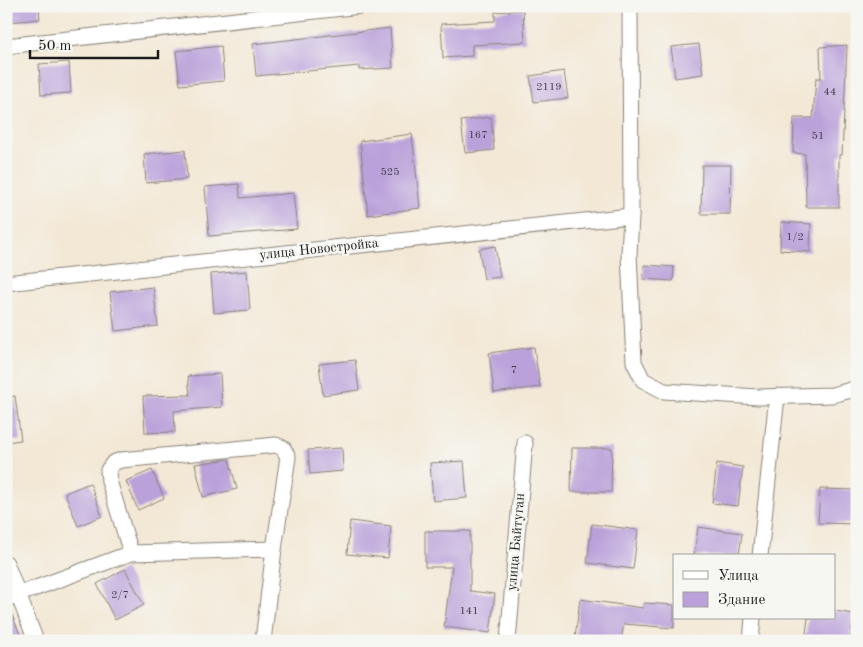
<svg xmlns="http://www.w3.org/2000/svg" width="863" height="647" viewBox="0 0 863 647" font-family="'Old Standard TT',serif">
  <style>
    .building { fill: #baa1da }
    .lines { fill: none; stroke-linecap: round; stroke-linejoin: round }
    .minor-casing { stroke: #888278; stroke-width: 17 }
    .minor { stroke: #fff; stroke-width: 15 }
    .labels { text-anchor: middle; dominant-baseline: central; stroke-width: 5; stroke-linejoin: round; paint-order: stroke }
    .number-label { font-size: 11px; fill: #443d4c }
    .street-label { font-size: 14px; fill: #1c1c1c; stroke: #f6f6f2 }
  </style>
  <rect width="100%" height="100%" fill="#f6f6f2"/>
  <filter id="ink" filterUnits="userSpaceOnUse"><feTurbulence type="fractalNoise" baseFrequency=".02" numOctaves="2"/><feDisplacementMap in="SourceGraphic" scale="10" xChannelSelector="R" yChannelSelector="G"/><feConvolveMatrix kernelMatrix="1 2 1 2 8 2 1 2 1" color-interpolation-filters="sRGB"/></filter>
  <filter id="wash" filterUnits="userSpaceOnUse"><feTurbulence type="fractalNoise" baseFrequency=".0096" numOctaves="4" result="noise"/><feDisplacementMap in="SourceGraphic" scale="20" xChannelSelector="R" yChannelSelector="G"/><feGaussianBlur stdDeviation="1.12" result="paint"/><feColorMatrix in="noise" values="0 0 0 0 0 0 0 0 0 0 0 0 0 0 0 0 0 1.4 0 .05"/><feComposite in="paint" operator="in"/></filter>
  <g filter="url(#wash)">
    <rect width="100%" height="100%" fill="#f3e8d5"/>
    <g id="blocks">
      <g class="building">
        <polygon points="7,6 39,6 40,19 9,22"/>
        <polygon points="523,10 525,42 472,45 472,56 443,58 441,24 495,21 495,12"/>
        <polygon points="390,28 393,68 359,70 359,66 256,76 253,44"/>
        <polygon points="699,44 703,74 675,78 671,47"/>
        <polygon points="847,45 842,155 839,155 839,207 806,207 805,154 793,153 794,118 813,118 816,78 821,78 820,47"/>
        <polygon points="221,46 224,81 180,85 176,51"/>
        <polygon points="69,62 71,93 41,95 39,64"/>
        <polygon points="564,71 568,98 534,102 530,76"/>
        <polygon points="491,117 494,150 465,153 461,121"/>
        <polygon points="412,134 420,208 368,215 360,141"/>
        <polygon points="185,150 187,179 146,183 144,154"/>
        <polygon points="702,165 731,165 730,214 701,214"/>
        <polygon points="239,184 240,198 293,193 297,229 209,236 205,187"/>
        <polygon points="781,222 811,224 810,252 780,250"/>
        <polygon points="495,246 500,277 484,279 479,249"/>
        <polygon points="644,265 674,267 673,281 643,279"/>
        <polygon points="247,271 250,310 214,313 211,274"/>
        <polygon points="153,287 158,326 115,331 110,292"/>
        <polygon points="534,347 540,387 494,393 489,353"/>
        <polygon points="355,360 359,390 323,395 319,364"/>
        <polygon points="220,374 222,407 174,411 175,432 145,433 143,396 190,395 188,376"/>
        <polygon points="15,396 21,440 6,442 6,397"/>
        <polygon points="342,448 343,471 310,474 308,450"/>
        <polygon points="572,448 612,448 611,492 571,492"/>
        <polygon points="229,459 237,489 203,497 195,464"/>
        <polygon points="464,461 467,498 433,501 430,463"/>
        <polygon points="717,463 743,467 738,506 712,503"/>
        <polygon points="152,470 164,498 138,510 126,481"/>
        <polygon points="90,483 102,516 78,526 65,493"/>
        <polygon points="820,489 857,490 857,524 818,523"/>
        <polygon points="350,521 391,526 388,558 347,554"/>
        <polygon points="592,524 638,530 633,569 587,563"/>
        <polygon points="698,527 742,533 739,556 694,556"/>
        <polygon points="425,531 470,531 470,591 495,594 490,633 444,627 452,567 425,567"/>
        <polygon points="125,569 144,605 115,620 97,584"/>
        <polygon points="580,599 643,608 644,603 674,605 674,628 624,624 621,641 575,638"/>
        <polygon points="6,608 9,608 23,641 6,641"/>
        <polygon points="834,611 854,614 850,641 805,641 808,618 834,618"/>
      </g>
    </g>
  </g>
  <g filter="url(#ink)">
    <use href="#blocks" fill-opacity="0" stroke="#888278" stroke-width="1"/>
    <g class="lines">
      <defs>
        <g id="minor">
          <polyline points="630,6 631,216 629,254 634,362 643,380 664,391 758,397 832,395 855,389 857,385"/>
          <polyline points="6,46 360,6"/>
          <polyline points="6,283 631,216"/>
          <polyline points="131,553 109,481 108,470 113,463 121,460 276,445 283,448 288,457 274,549"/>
          <polyline points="760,556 777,396"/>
          <polyline points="6,563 36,641"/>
          <polyline points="6,599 131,553 274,549 263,641"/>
          <polyline points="508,641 525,443"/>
          <polyline points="751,641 753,618"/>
        </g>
      </defs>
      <use href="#minor" class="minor-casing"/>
      <use href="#minor" class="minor"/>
    </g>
  </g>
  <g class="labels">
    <g class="number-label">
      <text x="549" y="87">2119</text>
      <text x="830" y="92">44</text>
      <text x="478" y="135">167</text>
      <text x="818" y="136">51</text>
      <text x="390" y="172">525</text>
      <text x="795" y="237">1/2</text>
      <text x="514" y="370">7</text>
      <text x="120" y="595">2/7</text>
      <text x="469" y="611">141</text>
    </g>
    <g class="street-label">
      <text transform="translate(319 249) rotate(-6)">улица Новостройка</text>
      <text transform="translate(516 542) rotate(-85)">улица Байтуган</text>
    </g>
  </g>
  <rect width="863" height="647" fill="none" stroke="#f6f6f2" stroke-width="25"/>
  <rect x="673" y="554" width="162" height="65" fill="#f6f6f2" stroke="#9f9f9c"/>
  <rect x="683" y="571" width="25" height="8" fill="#ffffff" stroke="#9f9f9c"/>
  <text x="718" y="580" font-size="15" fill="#1c1c1c">Улица</text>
  <rect x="683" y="592" width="25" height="15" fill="#baa1da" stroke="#9f9f9c"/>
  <text x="718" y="604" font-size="15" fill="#1c1c1c">Здание</text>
  <path d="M30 50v8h128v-8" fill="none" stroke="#1c1c1c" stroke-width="2.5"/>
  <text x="38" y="50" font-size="15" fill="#1c1c1c" stroke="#f6f6f2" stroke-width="4" paint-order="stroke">50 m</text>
</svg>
